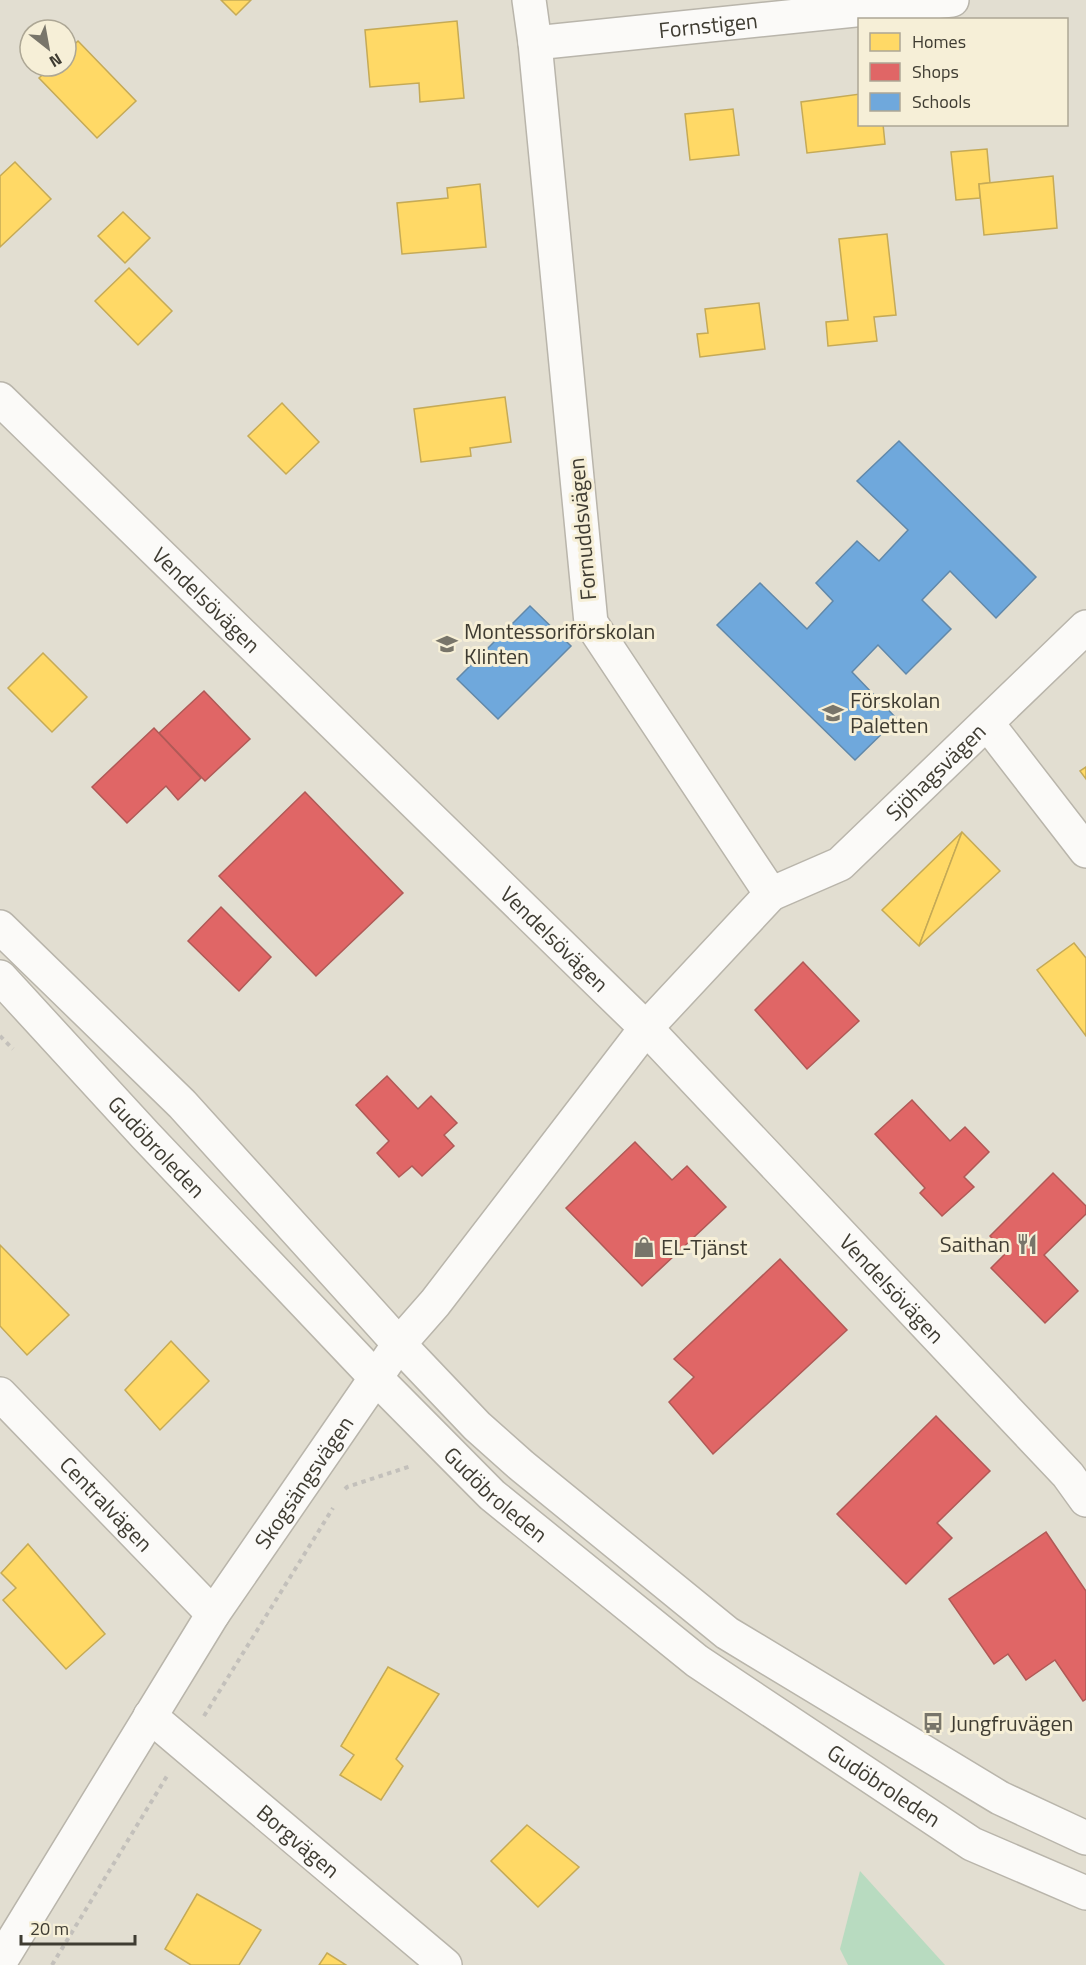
<svg xmlns="http://www.w3.org/2000/svg" width="1086" height="1965" viewBox="0 0 1086 1965" font-family="'Titillium Web',sans-serif">
  <style>
    .green { fill: #b8dbc0 }
    .homes { fill: #ffd966; stroke: #c5aa56; stroke-width: 1.5 }
    .shops { fill: #e06666; stroke: #b05956; stroke-width: 1.5 }
    .schools { fill: #6fa8dc; stroke: #6188a9; stroke-width: 1.5 }
    .lines { fill: none; stroke-linecap: round; stroke-linejoin: round }
    .street-casing { stroke: #b9b5ab; stroke-width: 36 }
    .secondary-casing { stroke: #b9b5ab; stroke-width: 36 }
    .path { stroke: #c3c0bb; stroke-width: 4; stroke-dasharray: 4.5 4.5; stroke-linecap: butt }
    .street { stroke: #fbfaf8; stroke-width: 33 }
    .secondary { stroke: #fbfaf8; stroke-width: 33 }
    .labels { text-anchor: middle; dominant-baseline: central; stroke-width: 6; stroke-linejoin: round; paint-order: stroke }
    .street-label { font-size: 22px; fill: #3f3c32; stroke: #f6efd7 }
    .poi-label { font-size: 22px; fill: #3f3c32; stroke: #f6efd7; text-anchor: start }
  </style>
  <rect width="100%" height="100%" fill="#e2ded1"/>
  <polygon class="green" points="860,1871 945,1965 848,1965 840,1949"/>
  <g class="homes">
    <polygon points="221,0 251,0 236,15"/>
    <polygon points="457,21 464,98 420,102 419,83 370,87 365,30"/>
    <polygon points="78,41 136,101 97,138 39,78 52,66 66,66 66,52"/>
    <polygon points="860,94 860,124 883,124 885,144 807,153 801,102"/>
    <polygon points="733,109 739,155 690,160 685,114"/>
    <polygon points="987,149 990,183 979,184 980,198 956,200 951,152"/>
    <polygon points="15,162 51,199 0,247 0,176"/>
    <polygon points="1053,176 1057,228 984,235 979,184"/>
    <polygon points="480,184 486,247 402,254 397,203 448,198 447,188"/>
    <polygon points="123,212 150,238 125,263 98,236"/>
    <polygon points="887,234 896,315 874,317 877,341 828,346 826,322 848,320 839,239"/>
    <polygon points="129,268 172,311 138,345 95,301"/>
    <polygon points="759,303 765,349 700,357 697,334 708,333 705,309"/>
    <polygon points="505,397 511,442 470,448 471,456 421,462 414,409"/>
    <polygon points="282,403 319,442 286,474 248,436"/>
    <polygon points="43,653 87,697 52,732 8,688"/>
    <polygon points="1086,767 1086,779 1080,771"/>
    <polygon points="962,832 919,946 882,910"/>
    <polygon points="962,832 1000,871 919,946"/>
    <polygon points="1074,943 1086,958 1086,1036 1037,970"/>
    <polygon points="0,1245 69,1315 27,1355 0,1326"/>
    <polygon points="171,1341 209,1381 160,1430 125,1390"/>
    <polygon points="28,1544 105,1634 66,1669 3,1600 16,1588 1,1573"/>
    <polygon points="388,1667 439,1694 396,1759 403,1766 381,1800 340,1775 354,1755 341,1746"/>
    <polygon points="527,1825 579,1867 538,1907 491,1861"/>
    <polygon points="197,1894 261,1930 239,1965 191,1965 165,1949"/>
    <polygon points="327,1953 346,1965 319,1965"/>
  </g>
  <g class="shops">
    <polygon points="204,691 250,739 205,781 159,733"/>
    <polygon points="154,728 201,778 178,800 166,786 127,823 92,787"/>
    <polygon points="305,792 403,893 316,976 219,876"/>
    <polygon points="221,907 271,957 239,991 188,941"/>
    <polygon points="803,962 859,1021 807,1069 755,1010"/>
    <polygon points="387,1076 418,1109 431,1096 457,1123 444,1135 454,1146 422,1176 412,1166 399,1177 377,1153 389,1141 356,1105"/>
    <polygon points="912,1100 950,1141 965,1127 989,1152 964,1177 974,1187 942,1216 920,1193 925,1188 875,1134"/>
    <polygon points="635,1142 672,1180 687,1166 726,1207 642,1286 566,1208"/>
    <polygon points="1053,1173 1086,1206 1086,1214 1044,1255 1078,1291 1045,1323 991,1268 1006,1253 990,1236"/>
    <polygon points="780,1259 847,1330 713,1454 669,1402 694,1377 674,1359"/>
    <polygon points="936,1416 990,1471 937,1523 952,1538 906,1584 837,1514"/>
    <polygon points="1046,1532 1086,1591 1086,1699 1083,1701 1055,1660 1026,1680 1008,1654 994,1664 949,1599"/>
  </g>
  <g class="schools">
    <polygon points="899,441 1036,577 996,618 950,571 922,600 951,629 906,674 878,645 852,672 897,719 855,760 717,625 760,583 807,629 833,601 816,583 857,541 879,561 908,530 857,481"/>
    <polygon points="530,606 571,646 498,719 457,679"/>
  </g>
  <g class="lines">
    <defs>
      <g id="street">
        <path id="s1" d="M535,43L952,0"/>
        <path id="s2" d="M0,399L646,1028L1068,1475L1086,1500"/>
        <polyline points="987,723 1086,851"/>
        <path id="s3" d="M771,894L840,864L1086,627"/>
        <path id="s4" d="M0,1394L213,1614"/>
        <path id="s5" d="M150,1716L445,1965"/>
        <path id="s6" d="M0,1962L213,1614L399,1344L435,1303L646,1028L771,894L591,623L535,43L529,0"/>
      </g>
      <g id="secondary">
        <polyline points="0,927 182,1104 399,1344 477,1426 522,1466 727,1633 1000,1798 1086,1838"/>
        <path id="s7" d="M0,977L146,1136L375,1377L492,1495L697,1661L972,1844L1086,1893"/>
      </g>
    </defs>
    <use href="#street" class="street-casing"/>
    <use href="#secondary" class="secondary-casing"/>
    <g class="path">
      <polyline points="0,1036 13,1049"/>
      <polyline points="345,1489 347,1487 411,1466"/>
      <polyline points="204,1716 333,1508"/>
      <polyline points="52,1965 167,1776"/>
    </g>
    <use href="#street" class="street"/>
    <use href="#secondary" class="secondary"/>
  </g>
  <defs>
    <symbol id="school-bare" viewBox="-9 -9 18 18"><path d="M0-5L7-2L0 1L-7-2ZM-4 1L0 2.5L4 1V4Q0 6-4 4Z" fill="#78756a" stroke="#f6efd7" stroke-width="2.5" paint-order="stroke"/></symbol>
    <symbol id="restaurant-bare" viewBox="-9 -9 18 18"><path d="M-5-6h1v4h1v-4h1v4h1v-4h1v5L-1.5 .5V6h-2V.5L-5-1ZM5-6V6H3V1.5H1.5Q1.5-4 5-6Z" fill="#78756a" stroke="#f6efd7" stroke-width="2.5" paint-order="stroke"/></symbol>
    <symbol id="shop-bare" viewBox="-9 -9 18 18"><path d="M-5-2.5h2.3a2.7 3.5 0 0 1 5.4 0H5L5.5 6h-11ZM-1.5-2.5h3a1.5 2.3 0 0 0-3 0Z" fill="#78756a" stroke="#f6efd7" stroke-width="2.5" paint-order="stroke"/></symbol>
    <symbol id="bus-bare" viewBox="-9 -9 18 18"><path d="M-5-6H5V4H4V6H2V4H-2V6H-4V4H-5ZM-3.5-4V0h7V-4ZM-3.5 1.2v1.5H-2V1.2ZM2 1.2v1.5H3.5V1.2Z" fill="#78756a" stroke="#f6efd7" stroke-width="2.5" paint-order="stroke"/></symbol>
  </defs>
  <g fill-rule="evenodd">
    <use href="#school-bare" x="432" y="629" width="30" height="30"/>
    <use href="#school-bare" x="818" y="698" width="30" height="30"/>
    <use href="#restaurant-bare" x="1012" y="1229" width="30" height="30"/>
    <use href="#shop-bare" x="629" y="1232" width="30" height="30"/>
    <use href="#bus-bare" x="918" y="1708" width="30" height="30"/>
  </g>
  <g class="labels">
    <g class="street-label">
      <text stroke="none"><textPath href="#s1" startOffset="174">Fornstigen</textPath></text>
      <text transform="translate(582 529) rotate(-95)">Fornuddsvägen</text>
      <text stroke="none"><textPath href="#s2" startOffset="288">Vendelsövägen</textPath></text>
      <text stroke="none"><textPath href="#s3" startOffset="208">Sjöhagsvägen</textPath></text>
      <text stroke="none"><textPath href="#s2" startOffset="774">Vendelsövägen</textPath></text>
      <text stroke="none"><textPath href="#s7" startOffset="231">Gudöbroleden</textPath></text>
      <text stroke="none"><textPath href="#s2" startOffset="1260">Vendelsövägen</textPath></text>
      <text stroke="none"><textPath href="#s6" startOffset="568">Skogsängsvägen</textPath></text>
      <text stroke="none"><textPath href="#s7" startOffset="717">Gudöbroleden</textPath></text>
      <text stroke="none"><textPath href="#s4" startOffset="153">Centralvägen</textPath></text>
      <text stroke="none"><textPath href="#s7" startOffset="1203">Gudöbroleden</textPath></text>
      <text stroke="none"><textPath href="#s5" startOffset="194">Borgvägen</textPath></text>
    </g>
    <g class="poi-label">
      <text x="464" y="631">Montessoriförskolan<tspan x="464" dy="25">Klinten</tspan></text>
      <text x="850" y="700">Förskolan<tspan x="850" dy="25">Paletten</tspan></text>
      <text x="1010" y="1244" text-anchor="end">Saithan</text>
      <text x="661" y="1247">EL-Tjänst</text>
      <text x="950" y="1723">Jungfruvägen</text>
    </g>
  </g>
  <rect x="858" y="18" width="210" height="108" fill="#f6efd7" stroke="#ada795" stroke-width="1.5"/>
  <rect x="870" y="33" width="30" height="18" fill="#ffd966" stroke="#ada795" stroke-width="1.5"/>
  <text x="912" y="48" font-size="18" fill="#3f3c32">Homes</text>
  <rect x="870" y="63" width="30" height="18" fill="#e06666" stroke="#ada795" stroke-width="1.5"/>
  <text x="912" y="78" font-size="18" fill="#3f3c32">Shops</text>
  <rect x="870" y="93" width="30" height="18" fill="#6fa8dc" stroke="#ada795" stroke-width="1.5"/>
  <text x="912" y="108" font-size="18" fill="#3f3c32">Schools</text>
  <g transform="translate(48 48) rotate(149)"><circle r="28" fill="#f6efd7" stroke="#ada795" stroke-width="1.5"/>
  <path d="M0-4.5L10 22L0 15L-10 22Z" fill="#78756a"/>
  <text y="-9" font-size="16" font-weight="bold" text-anchor="middle" fill="#3f3c32">N</text>
  </g>
  <path d="M21 1935v9h114v-9" fill="none" stroke="#3f3c32" stroke-width="3"/>
  <text x="30" y="1935" font-size="18" fill="#3f3c32" stroke="#f6efd7" stroke-width="4.5" paint-order="stroke">20 m</text>
</svg>
